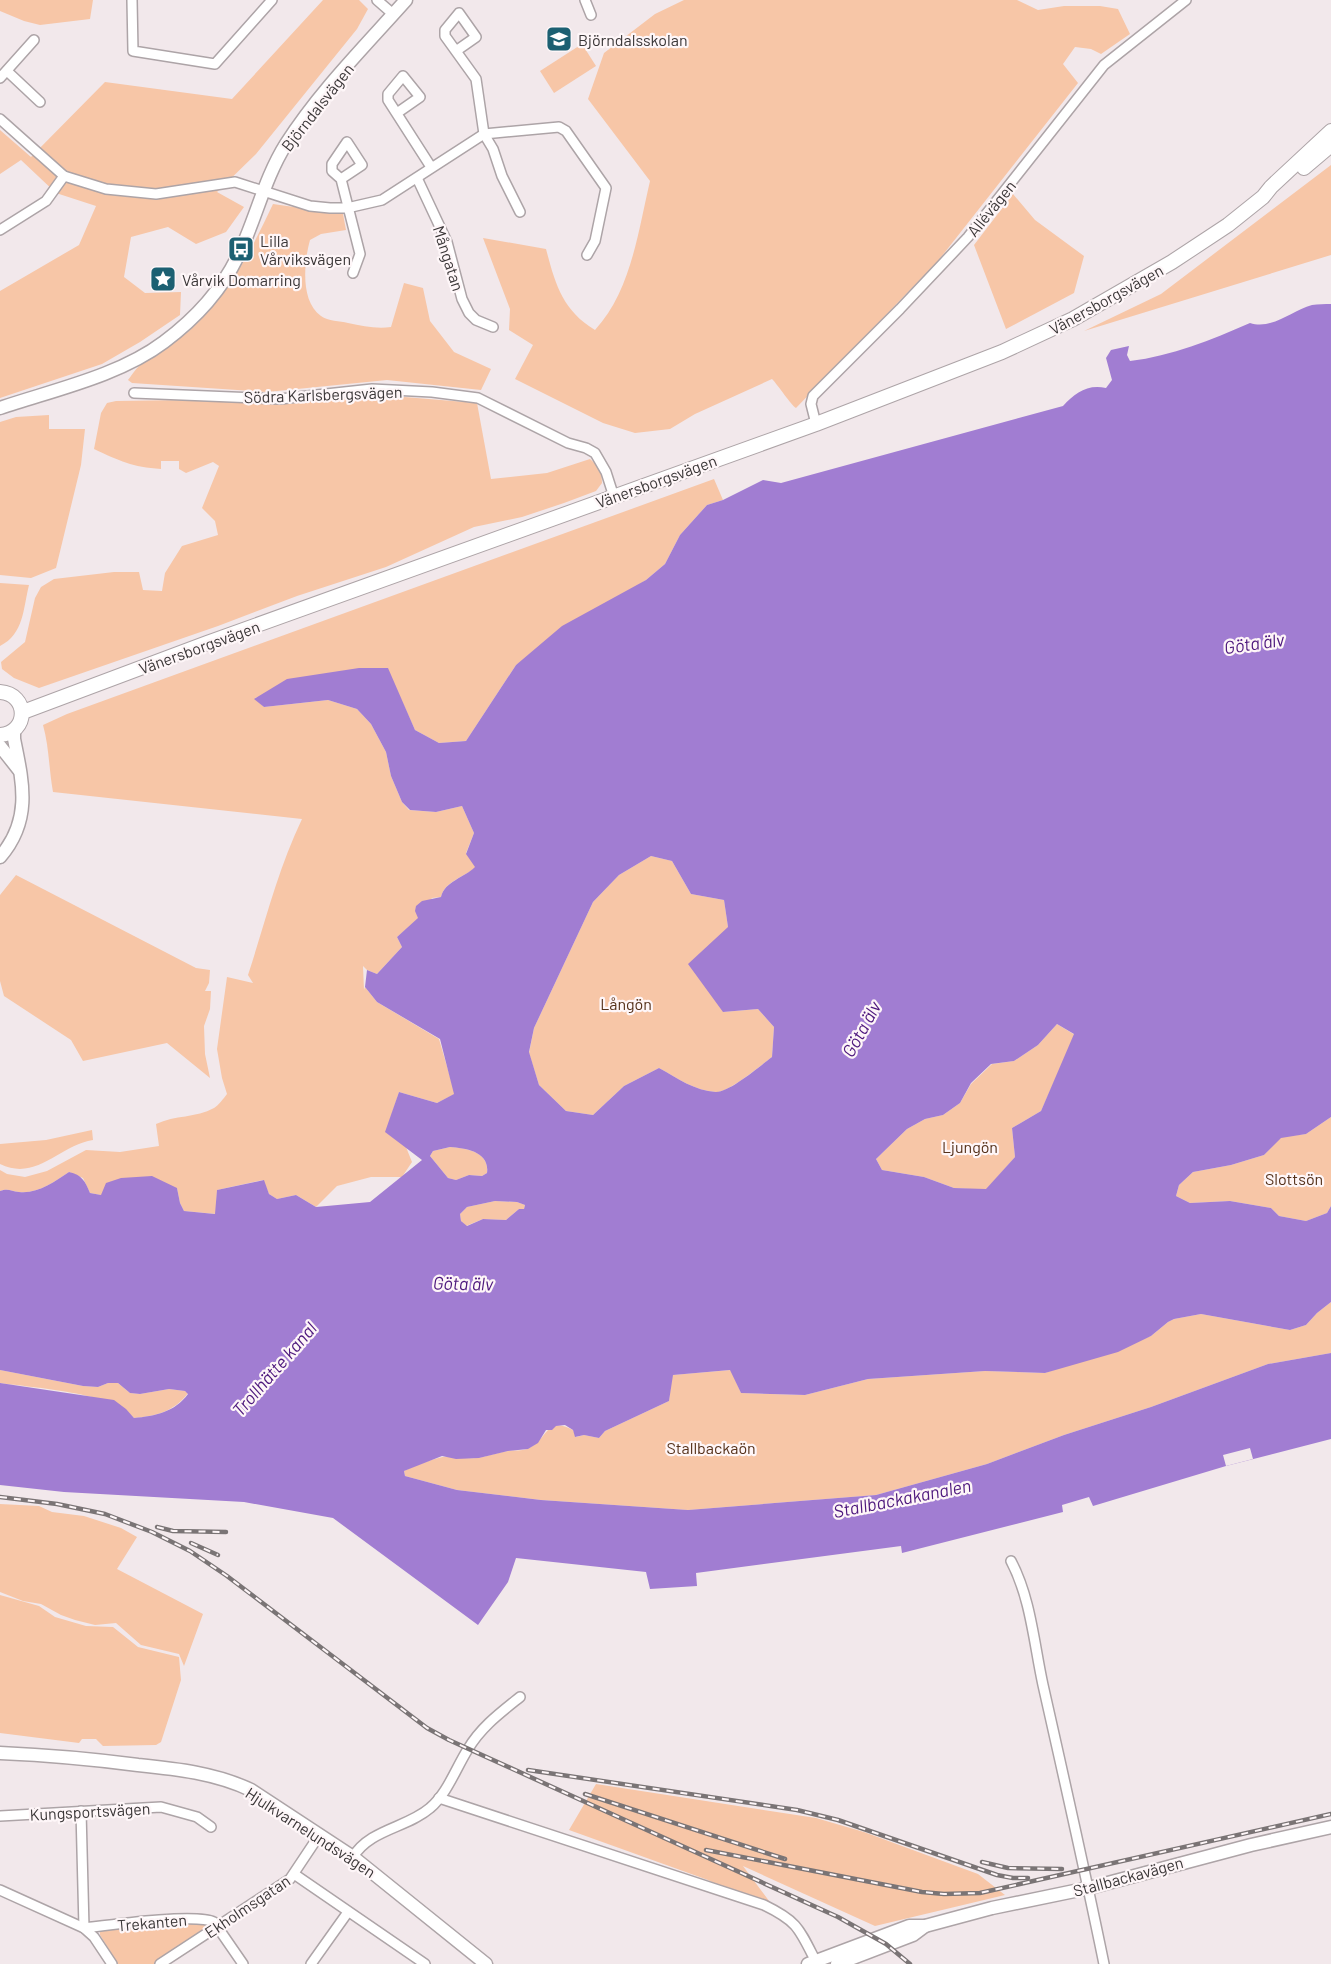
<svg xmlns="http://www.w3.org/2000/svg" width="1331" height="1964" viewBox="0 0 1331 1964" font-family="Barlow,sans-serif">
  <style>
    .green { fill: #f7c6a7 }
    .water { fill: #a17dd2; fill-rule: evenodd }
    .pier { fill: #f2e8eb }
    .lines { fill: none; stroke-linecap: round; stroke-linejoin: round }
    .minor-casing { stroke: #ada4a7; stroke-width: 12 }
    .tertiary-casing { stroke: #ada4a7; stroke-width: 15 }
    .secondary-casing { stroke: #ada4a7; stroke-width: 16 }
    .minor { stroke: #fff; stroke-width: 9 }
    .tertiary { stroke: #fff; stroke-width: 12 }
    .secondary { stroke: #fff; stroke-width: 14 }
    .rail-casing { stroke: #7a7475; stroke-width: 4.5 }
    .rail { stroke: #fef6f8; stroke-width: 2; stroke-dasharray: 7; stroke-linecap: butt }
    .labels { text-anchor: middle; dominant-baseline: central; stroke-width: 4.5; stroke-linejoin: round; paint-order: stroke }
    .poi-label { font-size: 16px; fill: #3b3738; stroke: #fef6f8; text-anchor: start }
    .street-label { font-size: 16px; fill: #3b3738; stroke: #fef6f8 }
    .park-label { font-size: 16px; fill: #55311a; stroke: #fef6f8 }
    .water-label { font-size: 18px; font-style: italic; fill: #4d187d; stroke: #fef6f8 }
  </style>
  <rect width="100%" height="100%" fill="#f2e8eb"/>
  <g class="green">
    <polygon points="0,0 93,0 90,19 40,25 24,21 0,11"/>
    <polygon points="323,0 359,0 368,9 357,29 256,154 217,192 244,207 226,232 196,244 168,227 131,237 124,277 145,293 181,292 180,315 140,342 102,364 0,398 0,291 79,245 96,206 56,193 21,160 0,174 0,130 31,157 105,82 232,99"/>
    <path d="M684,0H1017L1038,10L1064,6H1100L1118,9L1130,34L1101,54L1091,49L1075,47L1063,64L1078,83L938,261L796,408C791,405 778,385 772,379L695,414L670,429L635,433L603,423L515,379L533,345L509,330L510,309L483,238L546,249C555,283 562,310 595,330C631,291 638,232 650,181L588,99L604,53L655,14Z"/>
    <polygon points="582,44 596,66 554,93 540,71"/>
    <polygon points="1331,165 1331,255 1084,331 1161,294"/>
    <polygon points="1013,194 1035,220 1084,256 1074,293 1006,329 974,245"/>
    <path d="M273,204L343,214L346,230L321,234L310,240C304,262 300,301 321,316C328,321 340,321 348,323C363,326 376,329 391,327L404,283L423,288L430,321L454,352L491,369L481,390L387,380L267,392L132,383L128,380C131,376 135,370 139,366C152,354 174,344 189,331C228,296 251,251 273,204Z"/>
    <path d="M368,394L477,403L491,479L547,473L590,459L601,469L602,483L596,491L564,503L522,517L474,527L386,567L297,596L218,626L39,688L14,678L2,669L1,662L25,642L35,598L41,587L54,579L114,572H139L143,590L162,591L165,573L182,546L218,535L215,521L202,508L219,466L213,462L186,473L179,469V461H161V469C132,467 120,461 94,449L101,413L107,403L116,401L185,400L289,404L339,395Z"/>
    <polygon points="49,415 49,429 85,429 81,465 56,568 31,578 0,575 0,422 16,417"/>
    <path d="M714,479L723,500L707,505L680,535L665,564L646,580L516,665L466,741L439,743L415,730L387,668L255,698L264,707L328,700L357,709L371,724L386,752L391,776L402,802L409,810L436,812L462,806L474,833L466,853L476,867C463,878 445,881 441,897L432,898L419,918L397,937L402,947L377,974L367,970L363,966L364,990L365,987L377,1002L439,1039L455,1094L437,1103L399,1092L386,1132L406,1147L412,1162L402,1177H371L337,1186L316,1207L296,1195L277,1199L269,1194L263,1180L217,1190L216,1214L184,1211L180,1203L177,1188L101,1195L90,1193L83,1178L69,1172C54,1182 38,1194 19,1192C11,1191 8,1188 0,1191V1170L7,1174L25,1177L47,1171L86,1150L120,1152L159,1146L156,1124C175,1115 196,1118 214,1108C219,1105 223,1099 227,1094L222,1078L217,1049L227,977L253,983L248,975C265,923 278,869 302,819L53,792C49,770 49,746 43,725L67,714Z"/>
    <path d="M0,583L29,585C23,609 24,634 0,646Z"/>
    <path d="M651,856L672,861L691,894L724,900L728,927L723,1012L758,1009L774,1027L772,1057C760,1066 729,1092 716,1092C695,1091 677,1078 659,1068L624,1086L593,1115L566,1111L539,1085L529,1053L534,1028L593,902L619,875Z"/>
    <polygon points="16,875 196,968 210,970 209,983 205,991 211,991 210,1009 204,1026 205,1054 210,1078 167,1043 83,1061 71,1040 4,996 0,981 0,895"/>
    <polygon points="1057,1024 1075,1035 1041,1111 1012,1128 1015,1157 986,1190 954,1188 924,1177 882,1170 876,1159 907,1129 925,1119 943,1115 960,1103 971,1084 992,1064 1014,1061 1038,1045"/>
    <polygon points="1331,1117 1331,1206 1327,1213 1306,1221 1279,1216 1271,1208 1230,1201 1190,1203 1176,1196 1179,1185 1193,1172 1231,1165 1264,1155 1281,1137 1306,1134"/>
    <path d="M92,1130L93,1140C59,1145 37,1182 0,1164V1144L46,1140Z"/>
    <path d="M450,1147C466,1148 490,1152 487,1173L482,1176L469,1175L456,1180L448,1178L430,1156L433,1151Z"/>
    <polygon points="495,1201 517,1202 525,1205 524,1209 519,1209 506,1220 483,1219 466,1226 461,1221 460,1214 467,1207"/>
    <path d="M1331,1302V1353L1268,1364L1151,1407L1064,1435L987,1464L876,1495L688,1510L541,1500L457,1490L405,1476L404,1471C411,1467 437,1457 444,1457C455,1456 465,1459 476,1458C487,1457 498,1452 509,1451C514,1450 522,1451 527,1449C547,1442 545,1415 573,1430L576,1437L584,1435L599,1438L605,1431L669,1401L672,1375L731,1370L741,1393L805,1395L868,1379L985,1371L1045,1373L1151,1336L1168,1322L1174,1319L1201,1314L1290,1330L1306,1325L1317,1313Z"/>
    <path d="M0,1370L83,1386L98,1387L108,1383H118L130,1393L140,1394L169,1389L185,1391L188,1393C174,1412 155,1416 134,1418C112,1392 34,1388 0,1383Z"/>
    <polygon points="0,1504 39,1506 52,1512 84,1516 121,1528 137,1537 117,1569 203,1614 184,1666 179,1654 141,1645 116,1623 95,1625 75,1620 61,1615 41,1604 23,1601 0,1592"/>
    <polygon points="0,1595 39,1606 55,1617 86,1626 113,1627 138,1647 179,1657 181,1680 161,1742 156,1745 103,1746 96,1739 82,1739 79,1743 0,1733"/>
    <polygon points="596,1784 816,1818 864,1832 978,1874 1005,1895 875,1926 743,1866 781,1917 708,1880 569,1830"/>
    <polygon points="194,1922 204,1923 206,1926 204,1930 154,1964 118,1964 100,1935 100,1930"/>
  </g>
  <path class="water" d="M1331,304V1117L1306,1134L1281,1138L1264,1155L1231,1165L1193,1172L1179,1185L1176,1196L1190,1203L1230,1201L1271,1208L1279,1216L1306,1221L1327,1213L1331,1206V1302L1317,1313L1306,1325L1290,1330L1201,1314L1174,1319L1168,1322L1151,1336L1118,1352L1045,1373L985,1371L868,1379L805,1395L741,1393L730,1370L673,1375L669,1401L605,1431L599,1438L584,1435L575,1437L573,1430L565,1425L556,1426L552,1430H546L538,1443L528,1449L508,1451L479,1458L456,1459L442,1456L404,1471L405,1476L457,1490L541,1500L688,1510L876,1495L987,1464L1064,1435L1151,1407L1268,1364L1331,1353V1439L1226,1466L1093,1506L1089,1497L1062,1505L1063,1512L902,1553L901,1546L696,1573L697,1586L650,1589L646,1572L516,1558L508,1582L478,1625L333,1518L244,1502L64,1492L0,1485V1383L114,1400L126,1409L134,1418C155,1416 175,1412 188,1394L185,1391L169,1389L140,1394L130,1393L118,1383H108L98,1387L83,1386L0,1370V1191C8,1188 11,1191 19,1192C38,1194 54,1182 69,1172C82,1175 85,1181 90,1193L101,1195L106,1183L121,1178L152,1176L177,1188L180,1203L184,1211L215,1214L217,1190L264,1180L269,1194L277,1199L296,1195L316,1207L370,1202L422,1160L385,1132L399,1092L437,1103L454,1094L440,1039L377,1002L365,987L367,970L377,974L402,947L397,937L418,918L415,911L416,906L422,901L441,897C445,881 464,878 475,867L466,854L474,833L462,806L436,812L410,810L402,802L391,776L386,752L371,724L357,709L328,700L264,707L254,699L287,679L359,668H388L415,730L439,743L466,741L516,665L562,626L646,580L665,564L680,535L707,505L723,500L763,480L781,483L1063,406C1075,393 1087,384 1106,388L1112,380L1106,358L1111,350L1129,346L1127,355L1130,361C1172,356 1211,340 1250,323C1272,330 1291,311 1312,305C1318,304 1325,304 1331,304ZM651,856L672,861L691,894L724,900L728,927L688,964L723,1012L758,1009L774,1027L772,1057C760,1066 730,1092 716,1092C695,1091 677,1078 659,1068L624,1086L593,1115L566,1111L539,1085L529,1052L534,1028L593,902L619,875ZM1057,1024L1074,1034L1041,1111L1012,1128L1015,1157L986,1189L954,1188L924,1177L882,1170L876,1159L907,1129L925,1119L943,1115L960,1103L971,1083L991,1064L1014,1061L1038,1045ZM450,1147C466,1148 490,1152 487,1173L482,1176L469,1175L456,1180L448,1178L430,1156L433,1151ZM495,1201L517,1202L525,1205L524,1209H519L506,1220L483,1219L467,1226L461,1221L460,1214L467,1207Z"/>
  <polygon class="pier" points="1250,1448 1253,1459 1226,1466 1223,1455"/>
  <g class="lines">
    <defs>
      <g id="minor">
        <polyline points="132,0 133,51 215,64 272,0"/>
        <polyline points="377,0 393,14"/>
        <polyline points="585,0 591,15"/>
        <polyline points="456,51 476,37 459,13 445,30 445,36 476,79 484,134 493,149 502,176 520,212"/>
        <polyline points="7,71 40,102"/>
        <polyline points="0,78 34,40"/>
        <polyline points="397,113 420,97 403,76 388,94 388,100 431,167"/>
        <polyline points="0,119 64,176 106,189 156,194 235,182 310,206 330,208 347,208 382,200 484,134 559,127 566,131 606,188 595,241 587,255"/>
        <polyline points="417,178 447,242 462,299 469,313 476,320 493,327"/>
        <polyline points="341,179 362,165 347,142 332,164 332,171 341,179 360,254 353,273"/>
        <polyline points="0,230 46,201 64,176"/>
        <polyline points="134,393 280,399 372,389 432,392 478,398 568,443 586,448 595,453 606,472 614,497"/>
        <polyline points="816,424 811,404 813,396 900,309 968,237 1104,65 1186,0"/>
        <path d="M1011,1561C1031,1599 1034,1644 1043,1685C1064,1778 1085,1871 1104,1964"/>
        <path d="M439,1798L764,1905C797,1921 799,1928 815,1960"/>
        <path d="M81,1811L84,1928C109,1925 196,1913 214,1922L243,1964"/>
        <polyline points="0,1816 161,1807 197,1817 211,1827"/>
        <path d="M353,1857C370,1829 407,1828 430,1808C447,1794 456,1768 468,1749C481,1727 500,1713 520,1697"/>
        <polyline points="294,1874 425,1964"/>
        <polyline points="0,1890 84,1928 94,1937 112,1964"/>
        <polyline points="160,1964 290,1879 320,1834"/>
        <polyline points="311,1964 348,1912"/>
      </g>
      <g id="tertiary">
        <path d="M0,408C53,390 119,376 164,342C195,319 221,291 238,256C256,219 264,179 286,144C319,92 365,46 406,0"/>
        <polyline points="0,746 19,770"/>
        <path d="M0,857C32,820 23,783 14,739V731"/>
        <path d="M0,1753C46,1755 92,1759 138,1765C177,1769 215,1773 251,1790L353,1857L486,1964"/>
        <polyline points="808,1964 909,1926 925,1926 992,1908 1089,1888 1251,1845 1331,1827"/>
        <polyline points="837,1964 913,1935 925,1926"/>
      </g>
      <g id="secondary">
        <polyline points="1304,168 1331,145"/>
        <path d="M0,692C29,694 29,733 0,735"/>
        <polyline points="23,712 207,643 816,424 1002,352 1073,319 1172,262 1228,225 1263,197 1271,187 1331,131"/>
      </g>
    </defs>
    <use href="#minor" class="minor-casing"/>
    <use href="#tertiary" class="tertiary-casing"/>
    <use href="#secondary" class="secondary-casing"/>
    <use href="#minor" class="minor"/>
    <use href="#tertiary" class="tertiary"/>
    <use href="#secondary" class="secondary"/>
    <defs>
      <g id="rail">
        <polyline points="0,1497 57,1504 105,1514 152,1532 190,1551 227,1576 427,1728 449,1740 838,1917 886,1944 910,1964"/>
        <polyline points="157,1527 173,1531 226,1532"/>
        <polyline points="191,1543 218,1555"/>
        <polyline points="528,1770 797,1810 838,1820 997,1875 1013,1878 1028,1878"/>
        <polyline points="585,1794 785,1859"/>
        <polyline points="706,1850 922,1892 944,1894 980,1893 1331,1814"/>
        <polyline points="982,1862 1008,1868 1062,1869"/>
      </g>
    </defs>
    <use href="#rail" class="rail-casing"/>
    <use href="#rail" class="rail"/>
  </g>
  <defs>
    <symbol id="school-square" viewBox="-11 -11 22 22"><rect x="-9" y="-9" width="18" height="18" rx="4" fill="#1c6072" stroke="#fef6f8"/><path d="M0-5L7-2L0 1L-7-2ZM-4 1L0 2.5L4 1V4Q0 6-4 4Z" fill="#fff"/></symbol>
    <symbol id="bus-square" viewBox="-11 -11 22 22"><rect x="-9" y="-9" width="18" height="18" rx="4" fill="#1c6072" stroke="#fef6f8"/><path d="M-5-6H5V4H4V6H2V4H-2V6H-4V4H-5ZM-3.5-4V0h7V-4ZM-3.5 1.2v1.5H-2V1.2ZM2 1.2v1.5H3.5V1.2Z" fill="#fff"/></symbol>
    <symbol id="sight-square" viewBox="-11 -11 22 22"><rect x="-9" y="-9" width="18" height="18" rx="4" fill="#1c6072" stroke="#fef6f8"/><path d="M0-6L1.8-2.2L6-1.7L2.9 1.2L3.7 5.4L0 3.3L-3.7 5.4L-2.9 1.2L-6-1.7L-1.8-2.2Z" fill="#fff"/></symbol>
  </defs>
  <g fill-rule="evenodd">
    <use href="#school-square" x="544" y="24" width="30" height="30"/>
    <use href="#bus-square" x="226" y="234" width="30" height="30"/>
    <use href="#sight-square" x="148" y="264" width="30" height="30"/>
  </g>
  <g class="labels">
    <g class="poi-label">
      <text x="578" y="39">Björndalsskolan</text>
      <text x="260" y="240">Lilla<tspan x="260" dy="18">Vårviksvägen</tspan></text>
      <text x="182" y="279">Vårvik Domarring</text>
    </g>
    <g class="street-label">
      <text transform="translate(317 107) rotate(-52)">Björndalsvägen</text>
      <text transform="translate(991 208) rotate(-51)">Allévägen</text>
      <text transform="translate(449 258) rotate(72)">Mångatan</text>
      <text transform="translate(1106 299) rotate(-29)">Vänersborgsvägen</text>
      <text transform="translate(323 394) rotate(-2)">Södra Karlsbergsvägen</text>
      <text transform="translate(656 481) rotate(-20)">Vänersborgsvägen</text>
      <text transform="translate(199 647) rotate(-20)">Vänersborgsvägen</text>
      <text transform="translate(90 1811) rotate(-3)">Kungsportsvägen</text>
      <text transform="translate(311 1832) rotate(33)">Hjulkvarnelundsvägen</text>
      <text transform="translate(1128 1876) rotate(-15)">Stallbackavägen</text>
      <text transform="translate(247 1906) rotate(-34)">Ekholmsgatan</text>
      <text transform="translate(152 1922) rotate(-5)">Trekanten</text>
    </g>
    <g class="park-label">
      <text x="626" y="1003">Långön</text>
      <text x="970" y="1146">Ljungön</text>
      <text x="1294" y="1178">Slottsön</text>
      <text x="711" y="1447">Stallbackaön</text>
    </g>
    <g class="water-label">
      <text transform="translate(1254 643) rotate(-8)">Göta älv</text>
      <text transform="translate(861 1029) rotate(-61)">Göta älv</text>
      <text transform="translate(463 1283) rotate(1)">Göta älv</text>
      <text transform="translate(274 1369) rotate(-49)">Trollhätte kanal</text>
      <text transform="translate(902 1498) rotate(-11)">Stallbackakanalen</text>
    </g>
  </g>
</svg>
